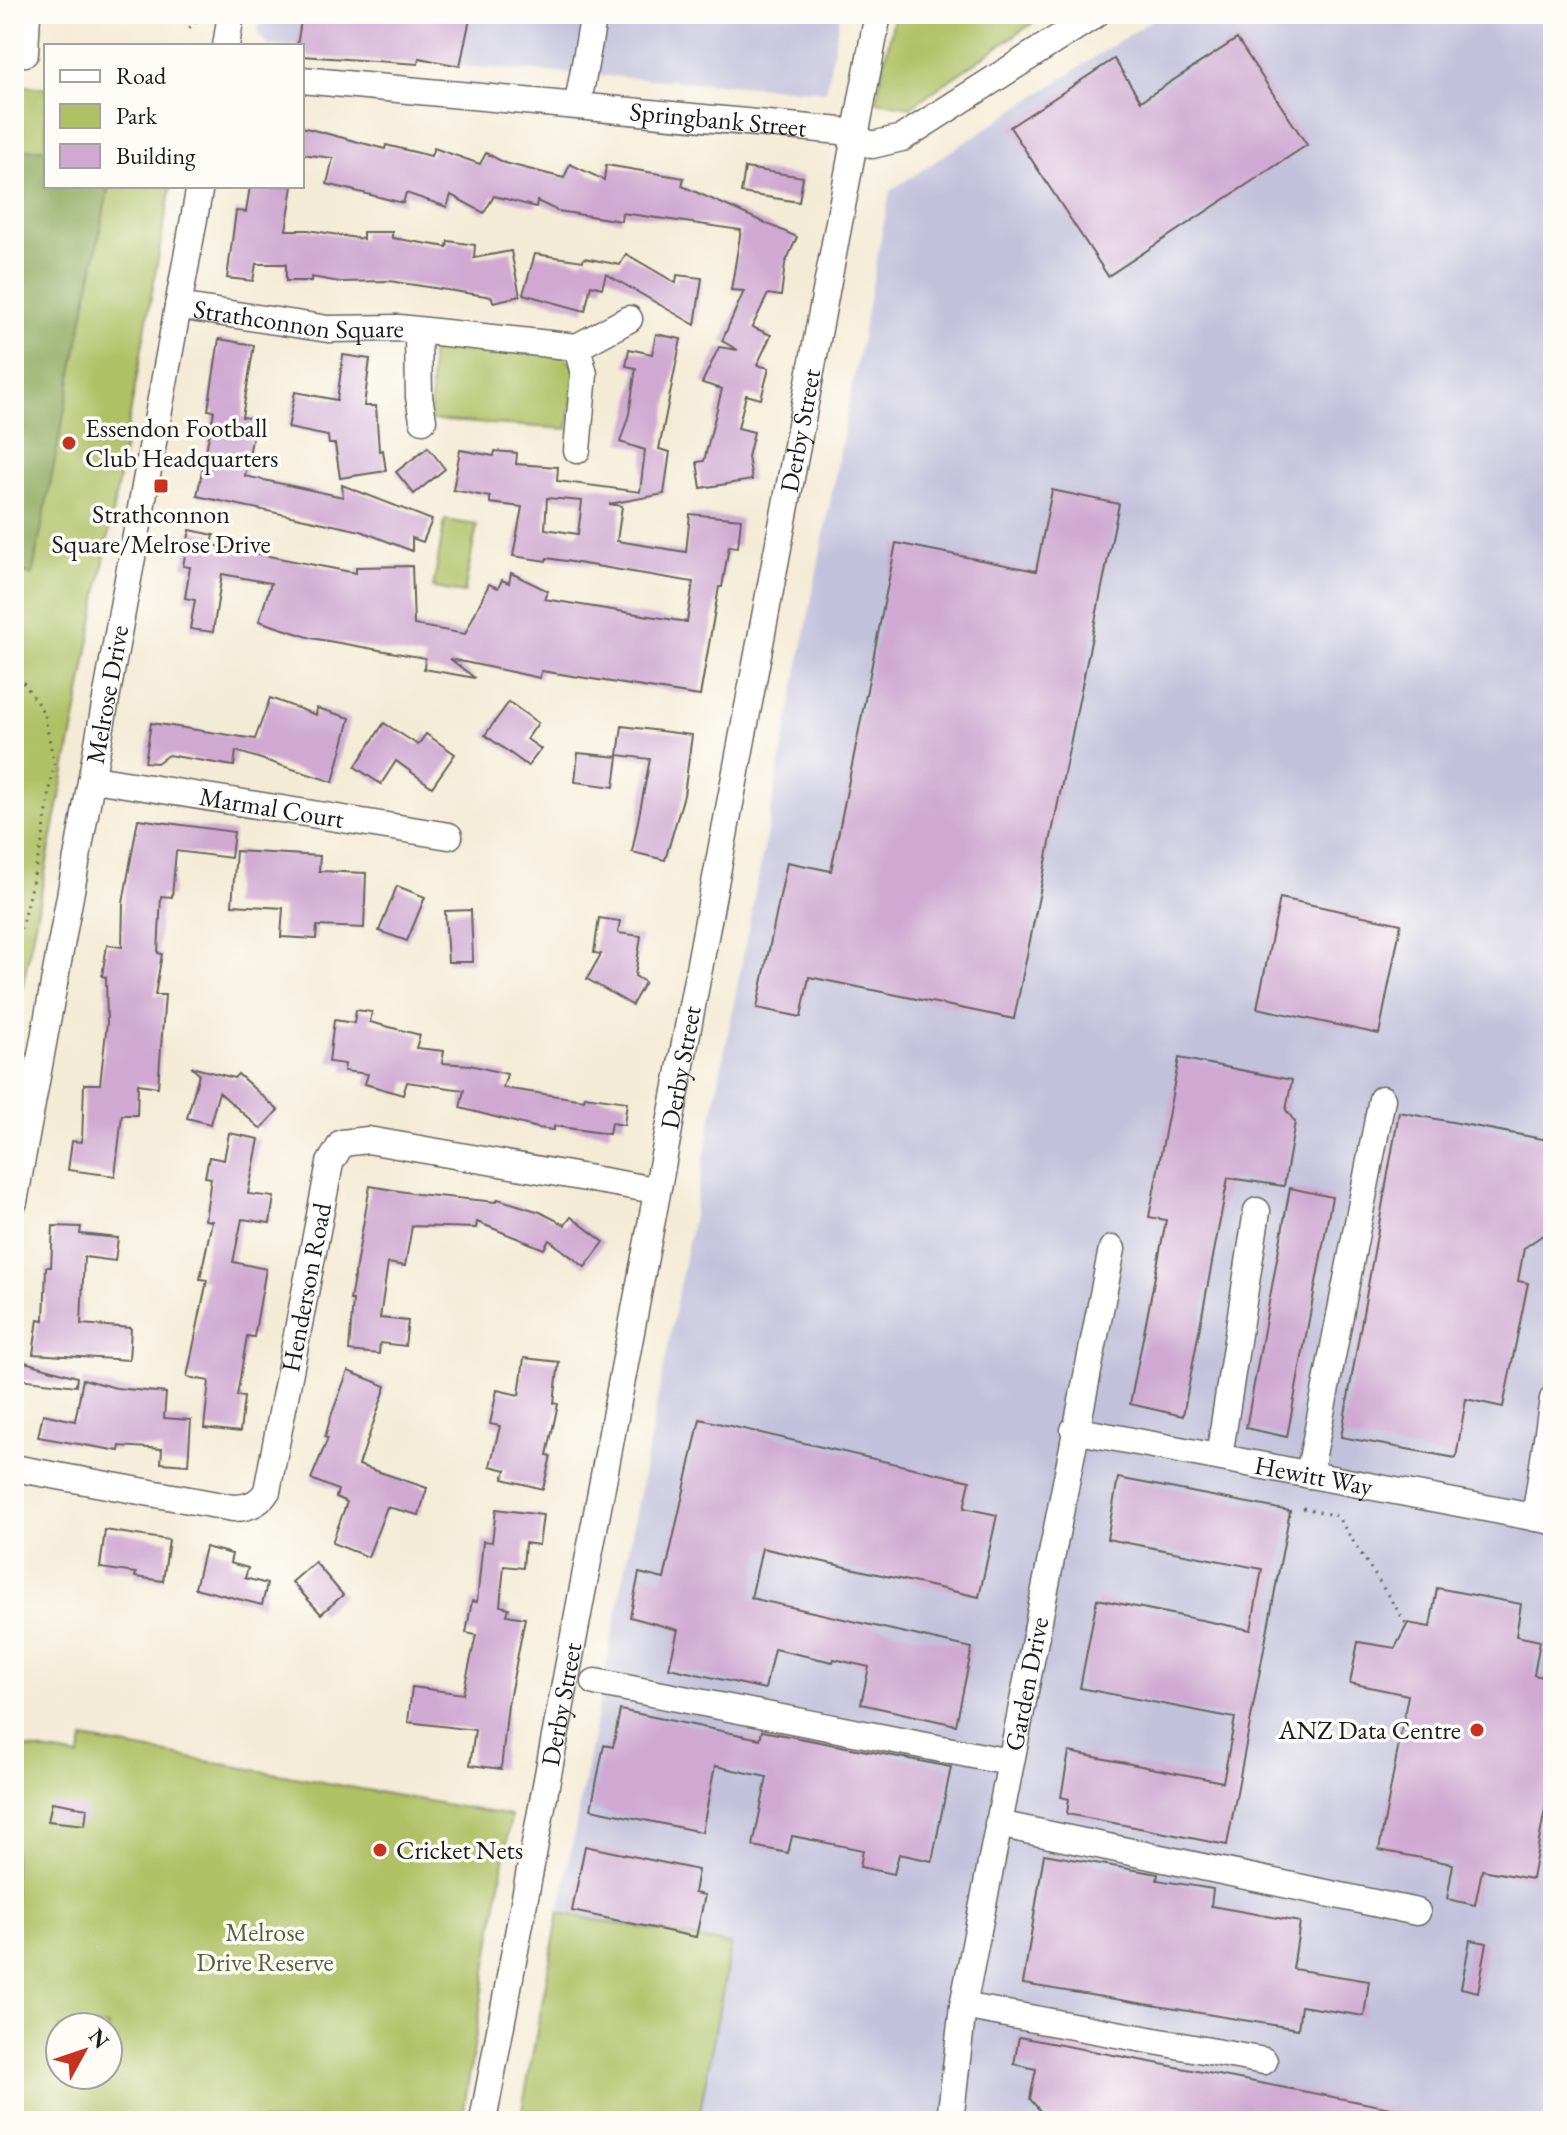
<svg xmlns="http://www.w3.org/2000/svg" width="1567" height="2135" viewBox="0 0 1567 2135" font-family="'EB Garamond',serif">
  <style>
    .industrial { fill: #c2c1dc }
    .green { fill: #afc165; stroke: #666e40; stroke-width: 2; fill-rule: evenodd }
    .forest { fill: #8ba75a; stroke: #54623b; stroke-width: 2 }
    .building { fill: #cfa9d2; fill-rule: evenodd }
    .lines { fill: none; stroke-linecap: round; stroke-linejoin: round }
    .minor-casing { stroke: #68645d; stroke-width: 29 }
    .path { stroke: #68645d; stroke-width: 3; stroke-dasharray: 2 6; stroke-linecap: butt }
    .minor { stroke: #fff; stroke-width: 26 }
    .poi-dot { fill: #c8321e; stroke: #fdfcf7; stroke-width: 3 }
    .labels { text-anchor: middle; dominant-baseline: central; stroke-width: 7; stroke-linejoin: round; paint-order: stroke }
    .street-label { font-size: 26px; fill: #1c1c1c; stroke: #fdfcf7 }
    .poi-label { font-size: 26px; fill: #1c1c1c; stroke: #fdfcf7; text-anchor: start }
    .park-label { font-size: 26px; fill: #575e39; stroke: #fdfcf7 }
  </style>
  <rect width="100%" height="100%" fill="#fdfcf7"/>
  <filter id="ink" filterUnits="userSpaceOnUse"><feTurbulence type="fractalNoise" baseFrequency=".0125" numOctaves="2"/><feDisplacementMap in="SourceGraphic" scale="16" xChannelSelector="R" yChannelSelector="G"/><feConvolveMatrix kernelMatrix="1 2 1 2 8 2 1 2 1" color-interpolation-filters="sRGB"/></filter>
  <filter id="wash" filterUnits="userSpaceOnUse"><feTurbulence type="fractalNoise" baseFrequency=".006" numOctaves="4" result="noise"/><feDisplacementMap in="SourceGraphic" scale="32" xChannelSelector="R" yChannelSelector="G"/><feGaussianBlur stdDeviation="1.8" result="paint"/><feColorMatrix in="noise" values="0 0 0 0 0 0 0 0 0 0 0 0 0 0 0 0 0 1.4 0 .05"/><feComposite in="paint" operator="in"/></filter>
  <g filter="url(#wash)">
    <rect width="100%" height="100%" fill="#f4ebd6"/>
    <g class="industrial">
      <polygon points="262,14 840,14 826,91 461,66 436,61 418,64 302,56 302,46 268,46 258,33"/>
      <polygon points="1161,14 1553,14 1553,2121 698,2121 731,1945 559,1913 890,191"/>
    </g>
    <g class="green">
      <polygon points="895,14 1046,14 910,107 876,101"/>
      <polygon points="14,85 46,88 46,186 171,186 79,700 14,1030"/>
      <polygon points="446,343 563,354 576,369 568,429 431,420 431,355"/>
      <polygon points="445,520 477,525 464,593 433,588"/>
      <path d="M84,1739L511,1816L462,2121H14V1746L79,1757ZM60,2027H108V2075H60Z"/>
      <polygon points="559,1913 731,1945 698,2121 520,2121"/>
    </g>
    <polygon class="forest" points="46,149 46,186 109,186 32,576 14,568 14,150"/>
    <g id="blocks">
      <g class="building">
        <polygon points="302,14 471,14 460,66 419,58 418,64 302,56 302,46 297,46"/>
        <polygon points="1237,39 1307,145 1108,276 1010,127 1114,59 1141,101"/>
        <polygon points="302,127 385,149 386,145 431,156 434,148 480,164 486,153 505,163 564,178 570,164 604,180 606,165 684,178 682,186 797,237 785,264 781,296 768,294 752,327 771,335 757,365 769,368 761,399 746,395 738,428 754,432 748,457 752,480 701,488 697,462 704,461 722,389 702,383 719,347 738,350 722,341 744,291 731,290 741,230 622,213 621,221 558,211 537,201 536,207 494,196 484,213 451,195 447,207 406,193 403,203 327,184 333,158 302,154"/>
        <polygon points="745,168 803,177 799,202 741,193"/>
        <polygon points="250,186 293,186 286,230 308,230 363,239 363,232 392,232 392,238 447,247 448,241 475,245 474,258 511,251 520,296 493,302 492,297 389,281 340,282 311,277 311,281 286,281 286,264 256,264 253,281 227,278 236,211 246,212"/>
        <polygon points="535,254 583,261 584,258 620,265 626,254 676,283 677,275 702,278 695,325 606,274 602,288 591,285 585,311 523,294"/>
        <path d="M656,334L681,339L659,449L670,452L664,494L609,504L622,506L617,541L686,552L690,514L741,519L738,547L729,546L722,587H719L700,696L541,671L540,678L450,659L475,678L424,669L425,658L311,638L259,621L271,583L222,574L213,632L190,629L195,600L185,598L190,567L183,566L190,530L214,535L212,545L356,573V567L412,566L414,625L465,634L489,584L498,588L502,580L509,583L511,573L548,591L544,599L687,622L693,582L547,558L546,561L513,556L522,507L490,503V497L453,490L460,450L494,456L495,451L517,453L516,464L558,467L557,481L640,492L645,450L620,442L629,414L636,368L626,366L629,349L652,354ZM547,498L582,501L578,534L545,529Z"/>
        <polygon points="219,339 254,345 242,417 256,419 245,476 343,497 342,485 432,520 423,542 412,538 412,551 361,531 197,496 214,411 208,410"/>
        <polygon points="343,355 370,359 364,406 376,406 379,451 383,450 386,471 340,478 335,444 329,444 328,436 288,428 295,392 337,400"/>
        <polygon points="428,447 445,469 414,494 396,472"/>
        <polygon points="1052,490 1119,504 1014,1019 809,977 801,1017 757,1008 787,862 831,871 896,543 1036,571"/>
        <polygon points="270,698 316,715 317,708 350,718 333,782 236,751 234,766 168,755 157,763 145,762 151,723 255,739"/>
        <polygon points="509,702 538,723 527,739 541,749 528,766 485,735"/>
        <polygon points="384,723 418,745 426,734 455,754 432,787 396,761 381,784 355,767"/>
        <polygon points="622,726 692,735 684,795 665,860 632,852 650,759 618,755"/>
        <polygon points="578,753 618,757 614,787 575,782"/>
        <polygon points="138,819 234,832 231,858 176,851 172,897 161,896 158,953 162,954 155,995 165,995 158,1087 138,1084 137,1115 122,1115 115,1176 68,1170 72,1141 82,1142 84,1084 100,1084 107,1023 106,977 102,976 107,945 122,947 123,903"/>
        <polygon points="236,851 320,856 319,871 366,873 364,928 317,926 316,939 281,937 283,908 232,905"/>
        <polygon points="397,886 425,897 407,941 379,931"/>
        <polygon points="1280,898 1401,924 1379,1034 1257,1008"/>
        <polygon points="471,910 473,962 448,962 445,911"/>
        <polygon points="599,918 620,921 618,933 641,936 635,976 645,982 632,1005 587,979 601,954 594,953"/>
        <polygon points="356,1010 372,1012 370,1022 420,1035 416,1048 444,1051 442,1063 470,1065 507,1074 503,1088 584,1100 585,1096 627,1102 624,1125 611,1123 609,1134 554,1126 554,1130 538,1128 460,1108 464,1090 407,1082 403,1095 365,1084 368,1074 344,1071 345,1064 329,1062 334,1020 354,1023"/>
        <polygon points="1179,1058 1292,1080 1286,1110 1295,1122 1284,1186 1228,1178 1183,1416 1130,1404 1166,1220 1149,1217"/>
        <polygon points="191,1067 234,1078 238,1074 278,1110 261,1129 219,1092 210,1124 187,1118 199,1074"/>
        <polygon points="1399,1112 1553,1141 1553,1228 1524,1248 1518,1281 1528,1283 1503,1407 1466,1399 1456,1458 1341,1437"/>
        <polygon points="229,1133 259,1139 248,1194 274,1197 270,1223 242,1219 233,1262 266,1269 254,1337 247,1336 237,1396 244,1397 240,1432 204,1428 209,1381 187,1377 207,1280 200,1279 212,1221 205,1220 211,1178 205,1177 209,1157 224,1160"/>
        <polygon points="370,1186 417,1194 496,1202 498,1199 540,1212 565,1225 571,1217 604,1242 585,1267 549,1240 544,1249 477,1222 476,1228 412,1226 405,1266 388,1263 380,1318 408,1321 405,1346 380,1343 379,1354 349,1351 353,1300 350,1300"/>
        <polygon points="1290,1188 1332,1197 1287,1437 1246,1428"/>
        <polygon points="53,1226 81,1227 80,1234 118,1238 115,1261 84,1257 81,1324 131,1328 129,1360 33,1354 38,1319 44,1320 46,1267 51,1267"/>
        <polygon points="524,1358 559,1362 554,1403 558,1404 547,1455 551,1456 543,1489 503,1479 506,1470 490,1466 500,1426 490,1424 497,1390 519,1395"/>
        <polygon points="21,1361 77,1377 76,1386 19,1379"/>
        <polygon points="348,1371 386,1386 359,1465 427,1488 419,1515 387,1507 368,1557 332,1543 347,1502 336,1497 338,1490 311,1479 328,1438 325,1437 331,1416"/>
        <polygon points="83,1379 116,1388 166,1393 164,1418 191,1420 188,1465 161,1463 162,1449 120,1446 119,1451 38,1437 43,1414 75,1421"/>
        <polygon points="700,1419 970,1481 964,1508 997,1515 979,1597 762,1548 751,1598 972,1648 956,1725 861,1704 869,1667 834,1659 833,1662 774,1649 765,1689 669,1668 678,1630 630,1617 639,1573 664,1579"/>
        <polygon points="1118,1478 1290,1511 1227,1845 1067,1814 1069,1799 1061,1797 1069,1752 1223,1782 1235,1718 1080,1688 1097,1599 1251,1630 1262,1569 1107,1539"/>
        <polygon points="496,1509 543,1515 539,1545 525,1543 523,1568 504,1566 500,1606 509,1608 507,1615 525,1618 508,1705 501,1769 470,1765 475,1730 408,1722 412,1687 463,1694 476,1635 466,1633 472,1601 477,1602 483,1541 492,1542"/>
        <polygon points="105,1530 169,1540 163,1581 135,1577 136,1573 100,1568"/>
        <polygon points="205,1547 232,1554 230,1563 248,1568 245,1578 267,1584 262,1605 195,1588"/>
        <polygon points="315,1562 343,1595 321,1614 292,1582"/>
        <polygon points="1437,1588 1521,1604 1516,1636 1540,1641 1534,1675 1553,1679 1553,1766 1532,1879 1482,1870 1475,1905 1447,1899 1453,1864 1379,1850 1408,1695 1350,1683 1358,1642 1395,1648 1408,1623 1430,1627"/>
        <polygon points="620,1710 760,1739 762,1731 951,1767 932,1861 899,1854 894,1874 860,1867 863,1850 792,1836 788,1853 753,1846 767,1777 715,1766 702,1832 591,1809 604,1745 613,1747"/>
        <polygon points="52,1802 87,1808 85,1825 48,1821"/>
        <polygon points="585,1846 698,1870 694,1893 705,1895 696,1937 572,1911"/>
        <polygon points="1044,1854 1158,1874 1157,1880 1213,1889 1211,1906 1300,1922 1293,1969 1369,1981 1364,2016 1301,2006 1298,2029 1023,1984"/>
        <polygon points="1470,1940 1487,1943 1478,1992 1461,1988"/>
        <polygon points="1019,2037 1417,2113 1417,2121 1047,2119 1030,2099 1036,2069 1014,2064"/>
      </g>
    </g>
  </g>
  <g filter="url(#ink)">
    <use href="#blocks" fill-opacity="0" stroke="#68645d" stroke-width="2"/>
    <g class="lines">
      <defs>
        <g id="minor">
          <polyline points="226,46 231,14"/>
          <polyline points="25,53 27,14"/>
          <path id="s1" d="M302,80L841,131L872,145L902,138L1096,14"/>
          <polyline points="578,103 594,14"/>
          <path id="s2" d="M178,306L328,329L399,328L577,347L629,319"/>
          <polyline points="418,332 419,397 423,420"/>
          <polyline points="577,450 584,374 577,347"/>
          <path id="s3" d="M94,779L449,836"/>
          <path id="s4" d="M14,1202L200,186"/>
          <path id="s5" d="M1074,1430L1553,1521"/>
          <polyline points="1219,1457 1257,1211"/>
          <path id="s6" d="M14,1468L233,1508C248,1508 259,1504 267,1491L330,1163L342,1143L368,1140L655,1190"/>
          <polyline points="1309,1475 1382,1099"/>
          <polyline points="1535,1518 1553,1399"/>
          <polyline points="595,1682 1009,1762"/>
          <polyline points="998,1824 1417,1912"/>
          <polyline points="963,2006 1264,2061"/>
          <path id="s7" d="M483,2121L878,14"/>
          <path id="s8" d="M950,2121L963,2006L1112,1249"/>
        </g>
      </defs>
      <use href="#minor" class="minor-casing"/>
      <g class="path">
        <polyline points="189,28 203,14"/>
        <polyline points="14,669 44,713 54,763 43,838 14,956"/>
        <polyline points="1303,1508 1337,1516 1409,1628"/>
      </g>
      <use href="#minor" class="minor"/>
    </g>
  </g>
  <g class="poi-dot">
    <circle cx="69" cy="443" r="8"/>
    <rect x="153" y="478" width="16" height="16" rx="4"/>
    <circle cx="1477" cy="1730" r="8"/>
    <circle cx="380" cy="1850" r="8"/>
  </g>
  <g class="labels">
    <g class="street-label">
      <text stroke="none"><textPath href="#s1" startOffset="418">Springbank Street</textPath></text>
      <text stroke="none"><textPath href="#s2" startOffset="122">Strathconnon Square</textPath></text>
      <text stroke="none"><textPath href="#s7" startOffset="1720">Derby Street</textPath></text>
      <text stroke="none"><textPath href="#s4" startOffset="516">Melrose Drive</textPath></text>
      <text stroke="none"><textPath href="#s3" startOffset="180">Marmal Court</textPath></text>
      <text stroke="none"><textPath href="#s7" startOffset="1072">Derby Street</textPath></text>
      <text stroke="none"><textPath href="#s6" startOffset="470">Henderson Road</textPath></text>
      <text stroke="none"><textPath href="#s5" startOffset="244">Hewitt Way</textPath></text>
      <text stroke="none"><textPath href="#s8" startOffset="444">Garden Drive</textPath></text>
      <text stroke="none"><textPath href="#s7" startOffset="424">Derby Street</textPath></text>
    </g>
    <g class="poi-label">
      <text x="85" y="428">Essendon Football<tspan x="85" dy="30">Club Headquarters</tspan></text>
      <text x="161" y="514" text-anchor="middle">Strathconnon<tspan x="161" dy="30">Square/Melrose Drive</tspan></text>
      <text x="1461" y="1730" text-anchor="end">ANZ Data Centre</text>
      <text x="396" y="1850">Cricket Nets</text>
    </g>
    <g class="park-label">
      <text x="265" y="1932">Melrose<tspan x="265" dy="30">Drive Reserve</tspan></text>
    </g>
  </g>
  <rect width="1567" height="2135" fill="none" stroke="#fdfcf7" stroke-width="48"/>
  <rect x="44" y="44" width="260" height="144" fill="#fdfcf7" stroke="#a3a29f" stroke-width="2"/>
  <rect x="60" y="70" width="40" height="12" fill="#ffffff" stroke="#a3a29f" stroke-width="2"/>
  <text x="116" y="84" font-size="24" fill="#1c1c1c">Road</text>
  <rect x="60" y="104" width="40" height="24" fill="#afc165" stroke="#a3a29f" stroke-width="2"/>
  <text x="116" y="124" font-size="24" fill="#1c1c1c">Park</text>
  <rect x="60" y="144" width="40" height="24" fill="#cfa9d2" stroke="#a3a29f" stroke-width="2"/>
  <text x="116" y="164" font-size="24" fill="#1c1c1c">Building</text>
  <g transform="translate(84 2051) rotate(50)"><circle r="38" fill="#fdfcf7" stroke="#a3a29f" stroke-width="2"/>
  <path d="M0-6L14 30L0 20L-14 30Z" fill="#c8321e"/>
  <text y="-12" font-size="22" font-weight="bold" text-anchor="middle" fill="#1c1c1c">N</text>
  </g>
</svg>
